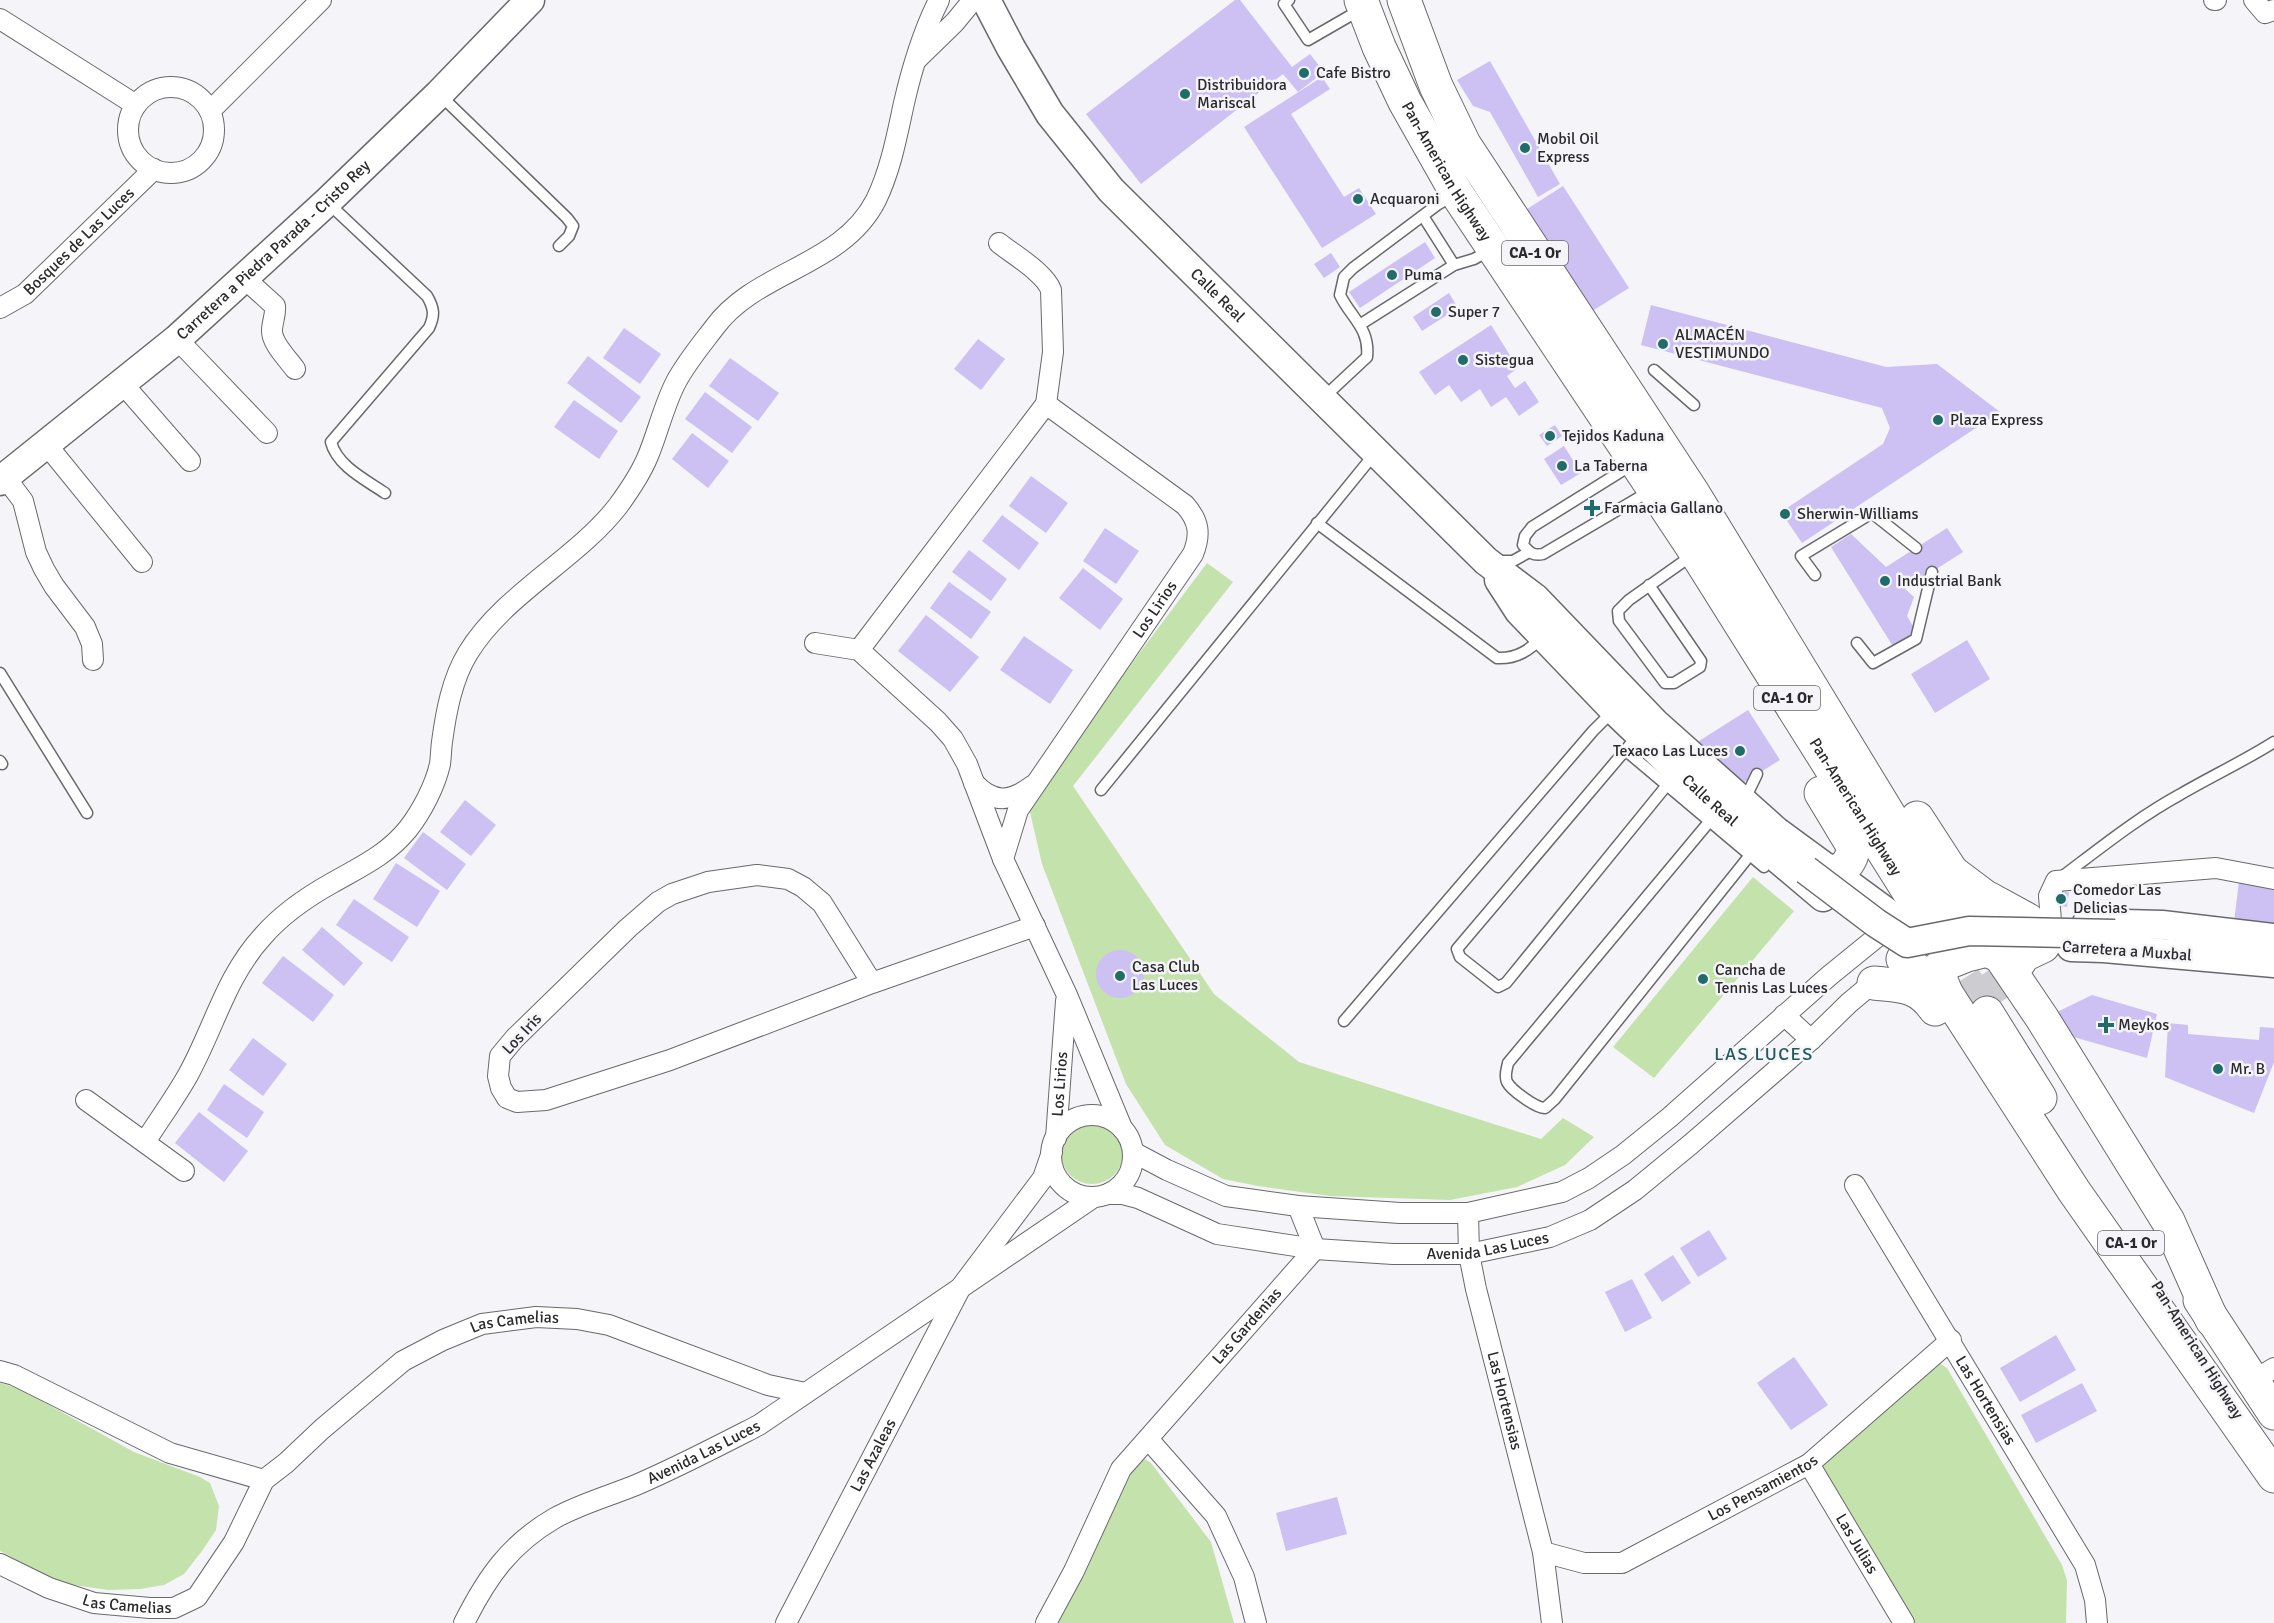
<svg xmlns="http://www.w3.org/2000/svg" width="2274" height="1623" viewBox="0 0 2274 1623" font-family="Signika,sans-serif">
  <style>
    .green { fill: #c4e2ac }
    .building { fill: #cdc0f2 }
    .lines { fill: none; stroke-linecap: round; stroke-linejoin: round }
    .highway-tunnel { stroke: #cdccd0; stroke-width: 33; stroke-dasharray: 33 16; stroke-linecap: butt }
    .lane-casing { stroke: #69686c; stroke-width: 13 }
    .street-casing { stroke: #69686c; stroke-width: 22 }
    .secondary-casing { stroke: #69686c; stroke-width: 31 }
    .highway-casing { stroke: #69686c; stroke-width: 35 }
    .lane { stroke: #fff; stroke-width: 10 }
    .street { stroke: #fff; stroke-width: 20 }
    .secondary { stroke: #fff; stroke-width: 28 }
    .highway { stroke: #fff; stroke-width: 33 }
    .secondary-bridge-casing { stroke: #69686c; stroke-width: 31; stroke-linecap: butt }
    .secondary-bridge { stroke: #fff; stroke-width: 28 }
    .poi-dot { fill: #206c6a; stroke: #f5f4f9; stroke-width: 2 }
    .labels { text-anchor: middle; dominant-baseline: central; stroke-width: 5; stroke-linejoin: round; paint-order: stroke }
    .shield { fill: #f5f4f9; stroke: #68676a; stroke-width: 1.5 }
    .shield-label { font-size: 15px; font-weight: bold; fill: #2b2a2c }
    .poi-label { font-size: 16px; fill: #2b2a2c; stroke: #f5f4f9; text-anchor: start }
    .street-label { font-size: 16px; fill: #2b2a2c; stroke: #f5f4f9 }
    .neighbourhood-label { font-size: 18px; letter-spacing: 1.5px; fill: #205b59; stroke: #f5f4f9 }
  </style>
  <rect width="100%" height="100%" fill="#f5f4f9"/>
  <g class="green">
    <polygon points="1207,563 1233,582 1073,786 1214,994 1299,1062 1541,1139 1563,1118 1594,1137 1565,1165 1517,1187 1450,1200 1330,1196 1258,1186 1223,1179 1165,1145 1126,1084 1042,864 1030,812 1033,797 1051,771"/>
    <polygon points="1753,877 1794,911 1654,1078 1613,1047"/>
    <circle cx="1092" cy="1153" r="31"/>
    <polygon points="1936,1361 1947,1368 2062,1565 2067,1580 2066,1623 1908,1623 1816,1459"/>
    <polygon points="0,1383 12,1386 40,1400 134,1452 200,1477 210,1483 219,1506 216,1530 202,1551 184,1574 164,1585 140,1589 109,1590 73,1585 51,1578 0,1551"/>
    <polygon points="1140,1456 1151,1463 1211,1542 1234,1623 1051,1623 1124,1469"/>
  </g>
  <g class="building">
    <polygon points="1235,0 1240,0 1292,67 1310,54 1324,72 1298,92 1283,74 1141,184 1086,114"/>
    <polygon points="1490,61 1560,184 1538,197 1490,112 1473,106 1457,80"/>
    <polygon points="1322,77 1330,89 1291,114 1344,197 1359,188 1376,214 1322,248 1244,127"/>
    <polygon points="1563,186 1629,288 1589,313 1524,211"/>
    <polygon points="1425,242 1435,258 1360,308 1349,292"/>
    <polygon points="1331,253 1340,267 1324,278 1314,264"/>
    <polygon points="1449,293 1458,308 1422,331 1413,317"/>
    <polygon points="1651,305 1886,367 1937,364 2000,412 1802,543 1781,512 1883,444 1890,428 1882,408 1641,345"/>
    <polygon points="1491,325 1518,368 1507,376 1515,388 1525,381 1539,402 1519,416 1506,397 1491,407 1480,389 1461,402 1449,385 1435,395 1419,372"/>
    <polygon points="624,328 661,354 640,384 603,358"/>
    <polygon points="978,339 1005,359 981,390 954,369"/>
    <polygon points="588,356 641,397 621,423 567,383"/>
    <polygon points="730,358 779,393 758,421 709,386"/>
    <polygon points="705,392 752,427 732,453 685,419"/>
    <polygon points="574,400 618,431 599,459 554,427"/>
    <polygon points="1555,425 1562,436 1547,446 1539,435"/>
    <polygon points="692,433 729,461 708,488 672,459"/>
    <polygon points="1564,446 1581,473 1561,485 1544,459"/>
    <polygon points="1031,476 1068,503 1046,533 1009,506"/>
    <polygon points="1002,515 1039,543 1019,570 982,541"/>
    <polygon points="1105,528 1139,551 1116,584 1083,561"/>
    <polygon points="1947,528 1963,552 1905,589 1914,597 1907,616 1914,628 1907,640 1894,648 1831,547 1851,534 1886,567"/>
    <polygon points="969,550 1007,579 991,601 952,572"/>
    <polygon points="1083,568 1123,599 1100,630 1059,598"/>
    <polygon points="949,582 991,612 971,639 930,608"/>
    <polygon points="926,615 979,657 950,692 898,651"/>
    <polygon points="1024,636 1073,670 1050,704 1000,670"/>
    <polygon points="1967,640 1990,679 1935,713 1911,674"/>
    <polygon points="1748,710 1780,760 1730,791 1699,741"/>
    <polygon points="465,800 496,825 471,856 440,832"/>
    <polygon points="423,832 466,864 447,890 404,858"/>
    <polygon points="396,863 440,891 417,927 373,899"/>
    <polygon points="2239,881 2274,888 2274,927 2234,922"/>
    <polygon points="2055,890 2069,892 2067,907 2053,905"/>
    <polygon points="354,899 409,937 392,962 336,925"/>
    <polygon points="322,927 363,963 344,986 302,950"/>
    <circle cx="1120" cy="974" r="24"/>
    <polygon points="283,956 334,995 313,1022 262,983"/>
    <polygon points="2092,995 2157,1014 2147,1058 2063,1034 2051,1015"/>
    <polygon points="2168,1023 2188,1025 2188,1034 2259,1040 2260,1027 2274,1028 2274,1062 2254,1113 2165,1077"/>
    <polygon points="253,1038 287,1064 263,1096 229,1070"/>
    <polygon points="224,1084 264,1112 247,1138 207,1110"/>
    <polygon points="199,1112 248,1151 224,1182 175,1143"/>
    <polygon points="1709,1230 1727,1259 1698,1277 1680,1248"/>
    <polygon points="1673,1255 1691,1283 1662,1302 1644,1274"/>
    <polygon points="1632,1279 1652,1318 1625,1332 1605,1292"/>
    <polygon points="2056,1335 2076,1370 2020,1402 2000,1368"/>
    <polygon points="1794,1357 1828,1405 1791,1430 1757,1383"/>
    <polygon points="2082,1383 2097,1411 2036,1443 2021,1415"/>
    <polygon points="1337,1497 1347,1534 1286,1551 1276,1513"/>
  </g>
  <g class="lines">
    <g class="highway-tunnel">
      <polyline points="1961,930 2011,1006"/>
      <polyline points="1938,937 1987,1013"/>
    </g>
    <defs>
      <g id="lane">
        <polyline points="1289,0 1284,4 1308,40 1360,10"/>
        <polyline points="439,94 567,218 573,226 569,236 559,246"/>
        <path d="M327,202L427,296C434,308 435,315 429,328L331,442C337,466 366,480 385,493"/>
        <polyline points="1423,216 1454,265"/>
        <polyline points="1361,324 1454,265 1474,259 1490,250"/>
        <polyline points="1654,370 1694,405"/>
        <path d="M1322,399L1367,357C1370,328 1351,318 1340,295L1344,277L1353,268L1437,205L1454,195"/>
        <path d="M1633,464L1532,527L1525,536L1523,545C1530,553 1533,556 1543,554L1650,491"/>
        <path d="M1317,523L1497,658C1517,659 1530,650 1543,636"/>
        <polyline points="1496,561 1513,561 1529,552"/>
        <polyline points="1815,575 1801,556 1872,513 1916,548"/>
        <polyline points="1649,585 1701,661 1700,667 1674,683 1665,683 1619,621 1618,611 1629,600 1694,554"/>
        <polyline points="1857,643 1873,663 1916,639 1932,572"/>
        <polyline points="0,673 87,813"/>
        <polyline points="1639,734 1457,949 1460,957 1498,987 1506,983 1667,785"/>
        <polyline points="1625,750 1764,867"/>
        <polyline points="0,761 2,764"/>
        <polyline points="1101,790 1376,452"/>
        <polyline points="1744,801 1757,774"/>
        <path d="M1709,822L1508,1063C1507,1069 1504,1075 1507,1082C1511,1090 1536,1108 1545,1108L1555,1099L1750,855"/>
        <path d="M2059,879C2099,849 2137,818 2181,794C2212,776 2244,761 2274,742"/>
        <polyline points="1344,1021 1593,731 1614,710"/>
      </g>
      <g id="street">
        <polyline points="2214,0 2216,0"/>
        <polyline points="2254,0 2265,13 2274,10"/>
        <polyline points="0,19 136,105"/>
        <polyline points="917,59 955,22 973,0"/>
        <circle cx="171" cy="130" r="43"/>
        <polyline points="210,111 321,0"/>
        <path d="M243,277L275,306C276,315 272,322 272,331C272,344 288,359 295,369"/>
        <path id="s1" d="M0,308L25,294L154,169"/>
        <polyline points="177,339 267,433"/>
        <polyline points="122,383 190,461"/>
        <polyline points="46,444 142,562"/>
        <polyline points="5,477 23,501 36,552 44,569 54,586 85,627 92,644 93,660"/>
        <polyline points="815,643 859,650 938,722 953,739 967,764 1003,859 1067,995 1122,1128"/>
        <path d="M859,650L1046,404L1053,352L1051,290C1045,273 1014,255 999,243"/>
        <path d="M974,783C993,804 1011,802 1032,786"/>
        <path id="s2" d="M1003,859L1018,810L1193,554C1201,534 1199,521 1185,505L1046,404"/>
        <polyline points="2051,921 2049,896 2056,881 2216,868 2274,879"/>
        <polyline points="872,983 822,903 803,887 788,879 757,875 708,882 672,894 658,902 628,928 515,1038 500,1056 498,1076 501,1088 507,1098 517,1102 546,1100 670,1060 872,983 1035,926"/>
        <polyline points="1784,1015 1811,1040"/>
        <polyline points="86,1100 184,1171"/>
        <circle cx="1092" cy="1156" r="41"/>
        <path id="s3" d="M1056,1138L1066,1001"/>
        <path d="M145,1142C159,1120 175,1098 188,1075C214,1028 226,976 263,936C282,914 307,897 332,883C360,867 387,855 408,829C422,811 435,786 440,764C441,757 441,749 442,742C446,712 452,679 468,653C504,594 576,560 618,506C629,491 641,473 648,456C658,432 664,405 676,382C686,363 701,345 714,328C756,270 842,267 876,200C891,169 897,135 904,103C912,68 923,32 939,0"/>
        <polyline points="1133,1152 1167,1170 1226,1196 1298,1206 1400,1213 1468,1213 1562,1192 1589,1178 1623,1155 1670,1117 1829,976 1877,937"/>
        <path id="s4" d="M1855,1185L2085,1565L2095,1600L2097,1623"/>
        <path id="s5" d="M1108,1194H1123L1138,1198L1217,1234L1315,1249L1393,1254H1469L1550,1237L1590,1220L1635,1190L1691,1144L1811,1040L1849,1003L1880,977"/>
        <path id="s6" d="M1468,1213L1469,1254L1476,1289L1543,1552L1552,1623"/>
        <polyline points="0,1371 14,1375 170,1453 264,1480"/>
        <polyline points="2253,1381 2274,1368"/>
        <polyline points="1149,1440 1216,1516 1244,1577 1256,1623"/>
        <path id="s7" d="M1809,1464L1904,1623"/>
        <path id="s8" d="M1543,1552L1584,1563H1622L1809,1464L1951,1340"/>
        <path id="s9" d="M0,1564L49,1588L94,1603L150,1608H174L197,1597L234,1542L264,1480L286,1463L322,1429L403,1361L443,1340L482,1324L536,1317L577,1319L609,1325L768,1385L805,1393"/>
        <path id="s10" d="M464,1623C487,1577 510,1544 555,1518C580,1504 609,1496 636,1485C678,1467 718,1446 759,1425L1094,1197"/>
        <path id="s11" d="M786,1623L961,1287L1043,1178L1052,1152"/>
        <path id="s12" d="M1046,1623L1074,1571L1121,1469L1315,1249L1298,1206"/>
      </g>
      <g id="secondary">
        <path id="s13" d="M986,0L1011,48L1050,114L1111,190L1486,561L1535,598L1655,723L1776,831L1900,922C1920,933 1944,919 1966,917C1974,916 1982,917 1990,918"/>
        <path id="s14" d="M0,481L177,339L327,202L439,94L530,0"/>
        <path id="s15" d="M1499,580L1519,611L1614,710L1708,800L1823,897"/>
        <polyline points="2087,923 2162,925 2274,938"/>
        <polyline points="2071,947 2104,948 2274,963"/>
      </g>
      <g id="highway">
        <path id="s16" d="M1361,0L1379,47L1405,102L1457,194L1689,542L1919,908"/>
        <polyline points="1404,0 1436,86 1464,144 1693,493 1939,897"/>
        <path d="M1821,793L1853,846C1853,858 1848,865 1838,872L1830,871"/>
        <polyline points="1917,818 1952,872 1967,916"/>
        <polyline points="1952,872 1984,896 2028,920"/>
        <polyline points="1903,959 1946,993 2074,1191 2274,1476"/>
        <polyline points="2012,972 2024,955 2043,946"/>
        <path d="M1874,983C1900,986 1918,984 1935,1009"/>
        <polyline points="1946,993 1939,975 1939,968 1942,965 1967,955 1987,950 2000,956 2042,1018 2168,1221 2212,1320"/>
        <polyline points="1987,1013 2040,1098"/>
        <polyline points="2200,1300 2274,1413"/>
      </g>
    </defs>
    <use href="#lane" class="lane-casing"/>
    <use href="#street" class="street-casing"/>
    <use href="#secondary" class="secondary-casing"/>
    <use href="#highway" class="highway-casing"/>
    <use href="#lane" class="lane"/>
    <use href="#street" class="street"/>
    <use href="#secondary" class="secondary"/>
    <use href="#highway" class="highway"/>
    <defs>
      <polyline id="secondary-bridge" points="1806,870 1876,923 1907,943 1969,931 2115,934"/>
    </defs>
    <use href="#secondary-bridge" class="secondary-bridge-casing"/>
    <use href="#secondary-bridge" class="secondary-bridge"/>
  </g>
  <g class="poi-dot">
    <circle cx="1304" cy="73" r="6"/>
    <circle cx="1185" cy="94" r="6"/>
    <circle cx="1525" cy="148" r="6"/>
    <circle cx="1358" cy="199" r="6"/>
    <circle cx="1392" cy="275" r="6"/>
    <circle cx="1436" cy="312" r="6"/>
    <circle cx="1663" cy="344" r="6"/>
    <circle cx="1463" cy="360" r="6"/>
    <circle cx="1938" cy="420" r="6"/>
    <circle cx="1550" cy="436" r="6"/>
    <circle cx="1562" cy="466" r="6"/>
    <path d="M1589 499h6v6h6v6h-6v6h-6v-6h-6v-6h6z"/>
    <circle cx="1785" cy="514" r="6"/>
    <circle cx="1885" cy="581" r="6"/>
    <circle cx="1740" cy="751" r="6"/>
    <circle cx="2061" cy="899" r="6"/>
    <circle cx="1120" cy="976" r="6"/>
    <circle cx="1703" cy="979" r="6"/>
    <path d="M2103 1016h6v6h6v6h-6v6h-6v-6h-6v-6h6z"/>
    <circle cx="2218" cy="1069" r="6"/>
  </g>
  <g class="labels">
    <g class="shield">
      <rect x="1502" y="241" width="66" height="24" rx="4.5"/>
      <rect x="1754" y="686" width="66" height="24" rx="4.5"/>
      <rect x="2098" y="1231" width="66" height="24" rx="4.5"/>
    </g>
    <g class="shield-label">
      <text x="1535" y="253">CA-1 Or</text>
      <text x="1787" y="698">CA-1 Or</text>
      <text x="2131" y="1243">CA-1 Or</text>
    </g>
    <g class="poi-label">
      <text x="1316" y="73">Cafe Bistro</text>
      <text x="1197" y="85">Distribuidora<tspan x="1197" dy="18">Mariscal</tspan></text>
      <text x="1537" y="139">Mobil Oil<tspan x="1537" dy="18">Express</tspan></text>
      <text x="1370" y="199">Acquaroni</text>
      <text x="1404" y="275">Puma</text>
      <text x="1448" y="312">Super 7</text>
      <text x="1675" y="335">ALMACÉN<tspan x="1675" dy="18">VESTIMUNDO</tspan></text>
      <text x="1475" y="360">Sistegua</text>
      <text x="1950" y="420">Plaza Express</text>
      <text x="1562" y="436">Tejidos Kaduna</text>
      <text x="1574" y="466">La Taberna</text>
      <text x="1604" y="508">Farmacia Gallano</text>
      <text x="1797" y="514">Sherwin-Williams</text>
      <text x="1897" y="581">Industrial Bank</text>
      <text x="1728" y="751" text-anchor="end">Texaco Las Luces</text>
      <text x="2073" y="890">Comedor Las<tspan x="2073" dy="18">Delicias</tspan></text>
      <text x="1132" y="967">Casa Club<tspan x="1132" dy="18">Las Luces</tspan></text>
      <text x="1715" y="970">Cancha de<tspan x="1715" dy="18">Tennis Las Luces</tspan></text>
      <text x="2118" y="1025">Meykos</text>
      <text x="2230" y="1069">Mr. B</text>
    </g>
    <g class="street-label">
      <text stroke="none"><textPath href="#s16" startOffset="192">Pan-American Highway</textPath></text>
      <text stroke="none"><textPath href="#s1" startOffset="104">Bosques de Las Luces</textPath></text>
      <text stroke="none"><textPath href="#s14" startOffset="358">Carretera a Piedra Parada - Cristo Rey</textPath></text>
      <text stroke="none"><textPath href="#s13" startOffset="378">Calle Real</textPath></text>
      <text stroke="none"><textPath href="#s2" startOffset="294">Los Lirios</textPath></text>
      <text stroke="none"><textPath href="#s15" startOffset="306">Calle Real</textPath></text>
      <text stroke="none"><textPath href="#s16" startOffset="948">Pan-American Highway</textPath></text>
      <text transform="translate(2127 951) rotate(4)">Carretera a Muxbal</text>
      <text transform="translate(522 1034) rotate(-47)">Los Iris</text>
      <text stroke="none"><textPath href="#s3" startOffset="54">Los Lirios</textPath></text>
      <text stroke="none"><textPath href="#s5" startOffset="390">Avenida Las Luces</textPath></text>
      <text stroke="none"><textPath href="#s9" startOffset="646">Las Camelias</textPath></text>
      <text stroke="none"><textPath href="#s12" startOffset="362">Las Gardenias</textPath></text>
      <text transform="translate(2197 1350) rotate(58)">Pan-American Highway</text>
      <text stroke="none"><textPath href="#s4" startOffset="252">Las Hortensias</textPath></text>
      <text stroke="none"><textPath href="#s6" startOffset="192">Las Hortensias</textPath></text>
      <text stroke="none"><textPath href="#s10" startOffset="304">Avenida Las Luces</textPath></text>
      <text stroke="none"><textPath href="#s11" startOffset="189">Las Azaleas</textPath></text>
      <text stroke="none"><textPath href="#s8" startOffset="240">Los Pensamientos</textPath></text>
      <text stroke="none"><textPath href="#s7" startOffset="93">Las Julias</textPath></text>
      <text stroke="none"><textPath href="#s9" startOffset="135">Las Camelias</textPath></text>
    </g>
    <g class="neighbourhood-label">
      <text x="1764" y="1054">LAS LUCES</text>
    </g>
  </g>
</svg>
